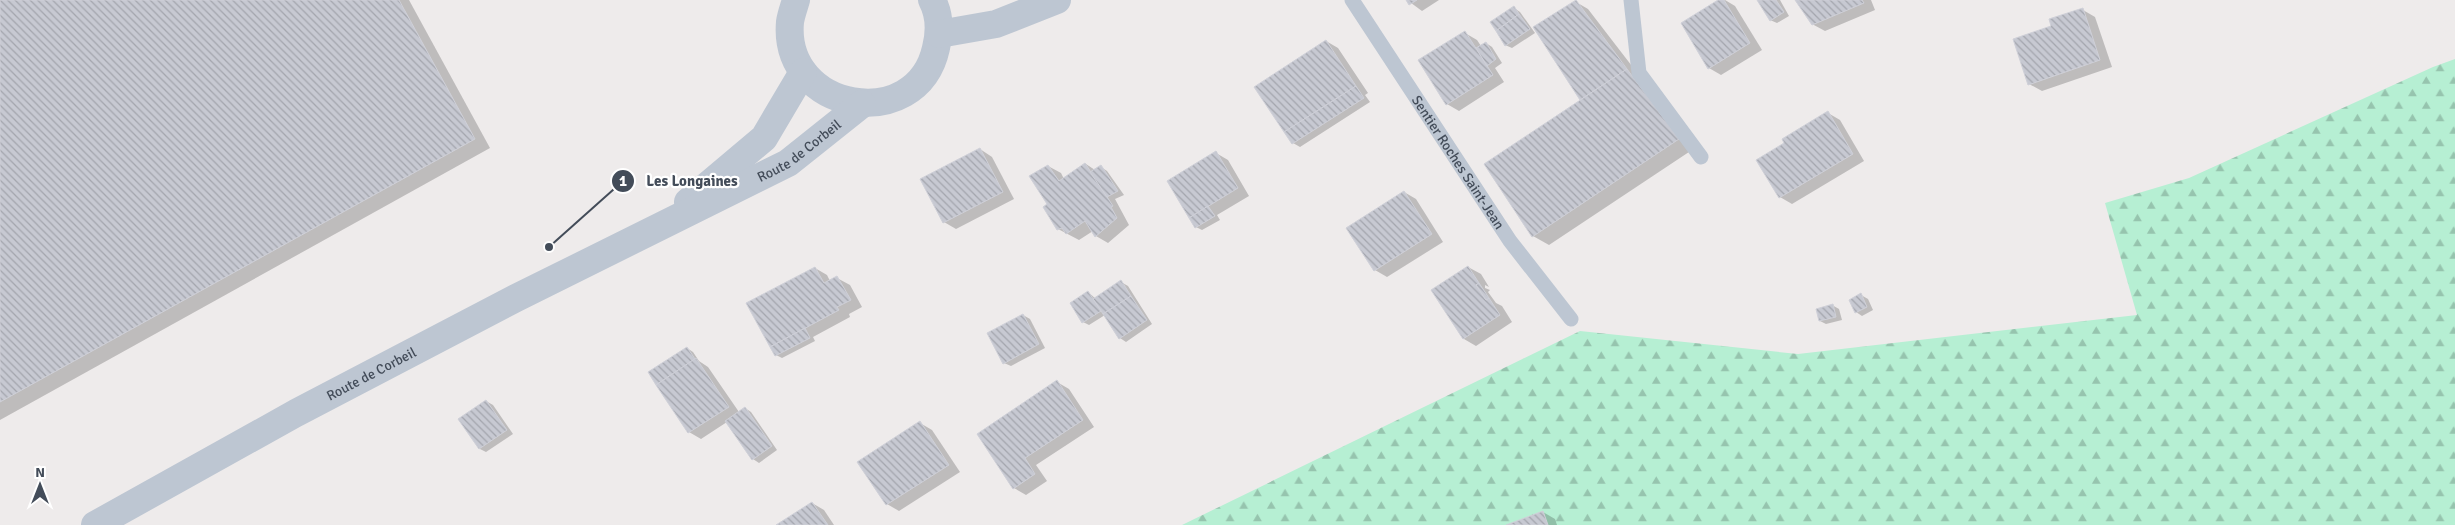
<svg xmlns="http://www.w3.org/2000/svg" width="2455" height="525" viewBox="0 0 2455 525" font-family="Signika,sans-serif">
  <style>
    .forest { fill: url(#forest-firs) }
    .shadow { fill: #0003 }
    .building { fill: url(#building-back-hatch); stroke: #cfd0d8 }
    .lines { fill: none; stroke-linecap: round; stroke-linejoin: round }
    .service { stroke: #bdc6d2; stroke-width: 15 }
    .tertiary { stroke: #bdc6d2; stroke-width: 28 }
    .labels { text-anchor: middle; dominant-baseline: central; stroke-width: 4.5; stroke-linejoin: round; paint-order: stroke }
    .street-label { font-size: 14px; fill: #434c59; stroke: #fff }
    .leader { fill: none; stroke: #434c59; stroke-width: 2 }
    .callout-dot { fill: #434c59; stroke: #fff; stroke-width: 2 }
    .mark-label { font-size: 15px; text-anchor: middle; font-weight: bold; fill: #fff }
    .callout-label { font-size: 15px; text-anchor: middle; font-weight: bold; fill: #434c59; stroke: #fff; stroke-width: 4.5; stroke-linejoin: round; paint-order: stroke }
  </style>
  <defs>
    <pattern id="forest-firs" width="22" height="20" patternUnits="userSpaceOnUse" patternTransform="scale(1.25)"><rect width="22" height="20" fill="#b6efd3"/><path d="M5 1l3.5 6h-7zM16 11l3.5 6h-7z" fill="#96c4ae"/></pattern>
    <pattern id="building-back-hatch" width="6" height="6" patternUnits="userSpaceOnUse" patternTransform="scale(1.25)"><rect width="6" height="6" fill="#c7c9d2"/><path d="M-1 5l2 2M0 0l6 6M5-1l2 2" fill="none" stroke="#a3a5ad"/></pattern>
  </defs>
  <rect width="100%" height="100%" fill="#eeebeb"/>
  <polygon class="forest" points="2455,59 2455,525 1182,525 1580,331 1798,354 2137,315 2105,203 2189,178 2433,67"/>
  <g class="shadow">
    <polygon points="0,0 409,0 490,148 0,420"/>
    <polygon points="1407,0 1439,0 1422,11"/>
    <polygon points="1720,0 1725,0 1735,6 1762,50 1721,75 1709,68"/>
    <polygon points="1758,0 1780,0 1789,16 1777,23 1770,20"/>
    <polygon points="1797,0 1871,0 1875,10 1825,31 1812,24"/>
    <polygon points="1576,2 1588,9 1695,148 1549,245 1533,236 1582,100 1535,27"/>
    <polygon points="1514,8 1520,12 1535,33 1512,48 1505,45"/>
    <polygon points="2083,10 2095,17 2112,67 2042,91 2029,84 2053,27"/>
    <polygon points="1465,33 1477,40 1481,46 1486,43 1492,47 1502,63 1495,68 1504,82 1459,111 1447,104"/>
    <polygon points="1326,41 1338,48 1368,93 1365,95 1370,102 1300,147 1293,143 1256,87"/>
    <polygon points="1828,113 1840,120 1864,161 1792,204 1780,197 1786,143"/>
    <polygon points="980,149 992,157 1014,199 956,229 944,222"/>
    <polygon points="1216,153 1228,160 1249,196 1217,215 1220,220 1202,230 1196,227"/>
    <polygon points="1086,164 1095,170 1101,167 1107,171 1124,195 1115,199 1129,225 1108,243 1096,236 1093,231 1079,240 1058,229 1048,204 1048,166 1061,173 1064,179"/>
    <polygon points="1404,192 1416,199 1443,242 1387,277 1375,270"/>
    <polygon points="1468,267 1481,274 1489,287 1485,285 1485,288 1490,290 1488,292 1496,303 1502,306 1512,322 1476,346 1464,339 1433,290"/>
    <polygon points="815,268 827,275 830,281 837,278 850,285 862,307 849,314 850,317 813,337 815,341 782,358 776,355"/>
    <polygon points="1121,282 1128,286 1152,324 1126,342 1120,338 1105,315 1089,325 1083,322 1088,292 1096,299"/>
    <polygon points="1861,295 1868,299 1873,310 1862,316 1856,312"/>
    <polygon points="1832,305 1839,309 1842,320 1826,324 1820,321"/>
    <polygon points="1023,315 1030,319 1045,348 1011,366 1004,363"/>
    <polygon points="687,348 693,352 699,361 708,367 739,412 745,408 751,412 777,450 759,463 753,459 727,422 701,439 689,432 650,372"/>
    <polygon points="1057,382 1069,389 1094,427 1036,465 1047,481 1026,495 1014,488 979,434"/>
    <polygon points="486,401 493,405 513,434 486,452 480,449"/>
    <polygon points="920,423 932,430 960,472 899,511 887,504"/>
    <polygon points="812,503 824,510 834,525 779,525"/>
    <polygon points="1543,512 1555,519 1557,525 1510,525"/>
  </g>
  <g class="building">
    <polygon points="0,0 399,0 475,139 0,402"/>
    <polygon points="1406,0 1417,0 1409,5"/>
    <polygon points="1576,0 1627,69 1580,100 1533,27"/>
    <polygon points="1718,0 1724,0 1750,43 1708,69 1681,23"/>
    <polygon points="1757,0 1776,0 1784,12 1770,21"/>
    <polygon points="1795,0 1862,0 1864,3 1812,25"/>
    <polygon points="1514,6 1519,14 1496,31 1490,22"/>
    <polygon points="2083,8 2100,60 2028,85 2013,39 2051,26 2049,19"/>
    <polygon points="1519,14 1530,29 1505,46 1496,31"/>
    <polygon points="1465,31 1493,75 1446,105 1418,60"/>
    <polygon points="1326,40 1356,86 1284,132 1254,87"/>
    <polygon points="1486,42 1496,59 1487,66 1476,48"/>
    <polygon points="1627,69 1679,139 1532,237 1484,164"/>
    <polygon points="1356,86 1364,98 1292,144 1284,132"/>
    <polygon points="1828,111 1853,154 1779,198 1756,160 1784,143 1782,139"/>
    <polygon points="980,148 1003,192 943,223 920,179"/>
    <polygon points="1216,151 1238,188 1189,218 1167,181"/>
    <polygon points="1085,163 1113,206 1111,207 1117,218 1095,237 1085,221 1066,234 1062,228 1057,230 1043,207 1047,204 1029,176 1048,165 1059,181"/>
    <polygon points="1101,165 1118,191 1107,197 1090,172"/>
    <polygon points="1404,191 1432,234 1374,271 1346,228"/>
    <polygon points="1208,206 1215,216 1195,228 1189,218"/>
    <polygon points="1468,266 1479,283 1476,285 1486,300 1489,298 1500,315 1463,339 1431,290"/>
    <polygon points="815,267 824,283 837,276 851,300 837,307 839,310 770,347 746,303"/>
    <polygon points="1121,280 1131,296 1103,314 1093,299"/>
    <polygon points="1479,283 1489,298 1486,300 1476,285"/>
    <polygon points="1088,291 1101,311 1082,323 1070,303"/>
    <polygon points="1861,293 1867,307 1855,313 1849,300"/>
    <polygon points="1131,296 1147,320 1119,339 1103,314"/>
    <polygon points="1833,304 1836,317 1819,321 1816,309"/>
    <polygon points="1023,314 1039,344 1003,364 987,333"/>
    <polygon points="805,328 810,338 775,356 770,347"/>
    <polygon points="687,347 695,359 656,385 648,372"/>
    <polygon points="696,358 729,407 688,433 656,385"/>
    <polygon points="1057,380 1083,420 1025,458 1035,474 1013,489 977,434"/>
    <polygon points="486,400 507,430 479,449 458,419"/>
    <polygon points="745,407 772,446 752,460 725,421"/>
    <polygon points="920,421 949,465 886,505 857,462"/>
    <polygon points="812,502 828,525 776,525"/>
    <polygon points="1543,511 1548,525 1506,525"/>
  </g>
  <g class="lines">
    <g class="service">
      <path id="s1" d="M1352,0L1510,241L1571,319"/>
      <polyline points="1631,0 1639,73 1701,157"/>
    </g>
    <g class="tertiary">
      <path d="M796,0C794,7 791,15 790,22C782,112 917,135 936,48C940,32 940,15 932,0"/>
      <polyline points="939,34 996,24 1057,0"/>
      <polyline points="688,202 764,138 803,72"/>
      <path id="s2" d="M95,525L296,413L516,298L788,163L862,104"/>
    </g>
  </g>
  <g class="labels">
    <g class="street-label">
      <text stroke="none"><textPath href="#s2" startOffset="798">Route de Corbeil</textPath></text>
      <text stroke="none"><textPath href="#s1" startOffset="194">Sentier Roches Saint-Jean</textPath></text>
      <text stroke="none"><textPath href="#s2" startOffset="315">Route de Corbeil</textPath></text>
    </g>
  </g>
  <path class="leader" d="M549 247L623 181"/>
  <g class="callout-dot">
    <circle cx="549" cy="247" r="5"/>
    <circle cx="623" cy="181" r="12"/>
  </g>
  <g class="mark-label">
    <text x="623" y="186">1</text>
  </g>
  <g class="callout-label">
    <text x="692" y="186">Les Longaines</text>
  </g>
  <g transform="translate(40 485)" stroke="#ffffff" stroke-width="4" paint-order="stroke">
  <path d="M0-4L9 19L0 12L-9 19Z" fill="#434c59"/>
  <text y="-8" font-size="14" font-weight="bold" text-anchor="middle" fill="#434c59">N</text>
  </g>
</svg>
